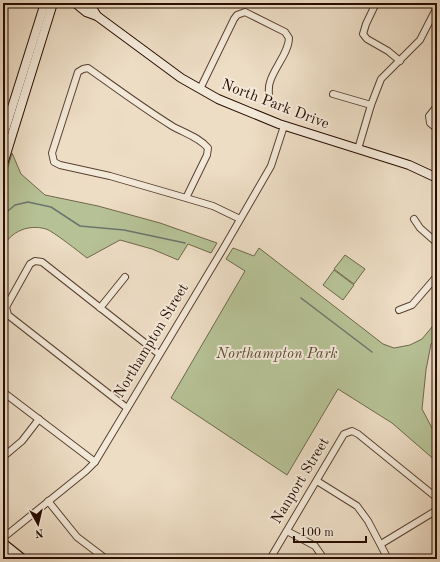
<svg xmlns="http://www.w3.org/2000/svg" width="440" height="562" viewBox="0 0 440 562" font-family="'Old Standard TT',serif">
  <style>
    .green { fill: #b6c296; stroke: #6f684b }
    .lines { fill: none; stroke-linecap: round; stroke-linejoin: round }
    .stream { stroke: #6c756f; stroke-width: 1.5 }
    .minor-casing { stroke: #594131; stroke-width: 8 }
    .secondary-casing { stroke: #280d00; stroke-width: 10 }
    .minor { stroke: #f3e9d9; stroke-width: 6 }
    .secondary { stroke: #f3e9d9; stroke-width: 8 }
    .labels { text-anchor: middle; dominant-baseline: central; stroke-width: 4; stroke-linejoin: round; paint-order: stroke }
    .street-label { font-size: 15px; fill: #280d00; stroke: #f3e9d9 }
    .park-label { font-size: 15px; font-style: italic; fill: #5a4c34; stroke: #f3e9d9 }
  </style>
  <rect width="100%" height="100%" fill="#edddc5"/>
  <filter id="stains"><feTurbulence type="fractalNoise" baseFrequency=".005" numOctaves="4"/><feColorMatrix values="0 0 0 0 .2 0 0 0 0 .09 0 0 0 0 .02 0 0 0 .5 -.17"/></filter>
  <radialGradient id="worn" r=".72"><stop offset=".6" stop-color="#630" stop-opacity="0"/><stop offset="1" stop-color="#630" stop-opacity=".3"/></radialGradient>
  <g class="green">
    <path d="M12,153L21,174L45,195L98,206L160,223L217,243L211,253L188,244L178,260L152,249L120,240L87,258C79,252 53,231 46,229C29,224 11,231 3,247V184Z"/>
    <polygon points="233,248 254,256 259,248 383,344 394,348 410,345 422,339 437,321 437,339 431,344 426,370 422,409 433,430 437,432 437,462 392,423 338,389 287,475 171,398 245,271 226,259"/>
    <polygon points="345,255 365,269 354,284 334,269"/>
    <polygon points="334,270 354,285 343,300 323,285"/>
  </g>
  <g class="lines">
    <g class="stream">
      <polyline points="3,215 15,205 28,202 51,207 80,226 124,230 185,243"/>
      <polyline points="301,298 372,352"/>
    </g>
    <defs>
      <g id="minor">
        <polyline points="376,3 366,24 363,34 367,39 388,51 400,61"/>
        <path d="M200,89L234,19L237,15L245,12L285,32L289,38C289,52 274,68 270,82C268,87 269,92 269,98"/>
        <polyline points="333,94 371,105"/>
        <polyline points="437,106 429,116 430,123 437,129"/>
        <polyline points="358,149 371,105 381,79 420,40 437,7"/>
        <path d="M186,198L207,155L208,148C199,137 184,133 172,126C143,108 116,88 88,68L83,69L78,72L52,153L54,162L60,165L110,176L186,198L213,206L240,219"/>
        <polyline points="414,219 420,228 437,243"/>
        <polyline points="100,308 125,277"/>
        <polyline points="399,310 412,305 437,276"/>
        <polyline points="3,392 95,462"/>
        <polyline points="127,408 8,315 6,307 30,264 35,261 42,262 159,354"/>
        <polyline points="3,457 22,441 39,419"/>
        <polyline points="317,481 357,506 368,521 388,559"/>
        <polyline points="48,501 77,537 106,559"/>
        <polyline points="287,531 315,546 324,559"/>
        <polyline points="3,538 86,471 95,462 223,249 271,166 284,126"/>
        <polyline points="381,544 437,510"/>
        <polyline points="270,559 344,434 352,431 358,434 437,498"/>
      </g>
      <g id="secondary">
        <polyline points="75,3 86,12 97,16 181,78 218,99 279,124 409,165 437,178"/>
        <polyline points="87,3 91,6 97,16"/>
        <polyline points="3,136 45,3"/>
        <polyline points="3,164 53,3"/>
        <polyline points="3,543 23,559"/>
        <polyline points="3,552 12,559"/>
        <polyline points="436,559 437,558"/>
      </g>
    </defs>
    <use href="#minor" class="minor-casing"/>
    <use href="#secondary" class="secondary-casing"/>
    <use href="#minor" class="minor"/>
    <use href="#secondary" class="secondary"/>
  </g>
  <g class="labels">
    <g class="street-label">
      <text transform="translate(275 105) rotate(21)">North Park Drive</text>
      <text transform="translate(152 341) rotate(-59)">Northampton Street</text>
      <text transform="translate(301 481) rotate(-59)">Nanport Street</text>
    </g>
    <g class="park-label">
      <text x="277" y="354">Northampton Park</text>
    </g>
  </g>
  <rect width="440" height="562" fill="none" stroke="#edddc5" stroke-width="16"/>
  <rect x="4" y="4" width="432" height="554" fill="none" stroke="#280d00" stroke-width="2"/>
  <rect x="8" y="8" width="424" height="546" fill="none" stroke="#280d00"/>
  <g transform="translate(38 524) rotate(172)" stroke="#f3e9d9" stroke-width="3" paint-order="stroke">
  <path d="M0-3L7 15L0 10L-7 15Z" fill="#280d00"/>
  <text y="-6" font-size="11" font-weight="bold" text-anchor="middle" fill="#280d00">N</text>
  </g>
  <path d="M294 536v6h72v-6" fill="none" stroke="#280d00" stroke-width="2"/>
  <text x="300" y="536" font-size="12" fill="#280d00" stroke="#f3e9d9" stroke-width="3" paint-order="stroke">100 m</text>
  <rect width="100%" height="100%" filter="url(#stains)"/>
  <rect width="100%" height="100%" fill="url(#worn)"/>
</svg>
